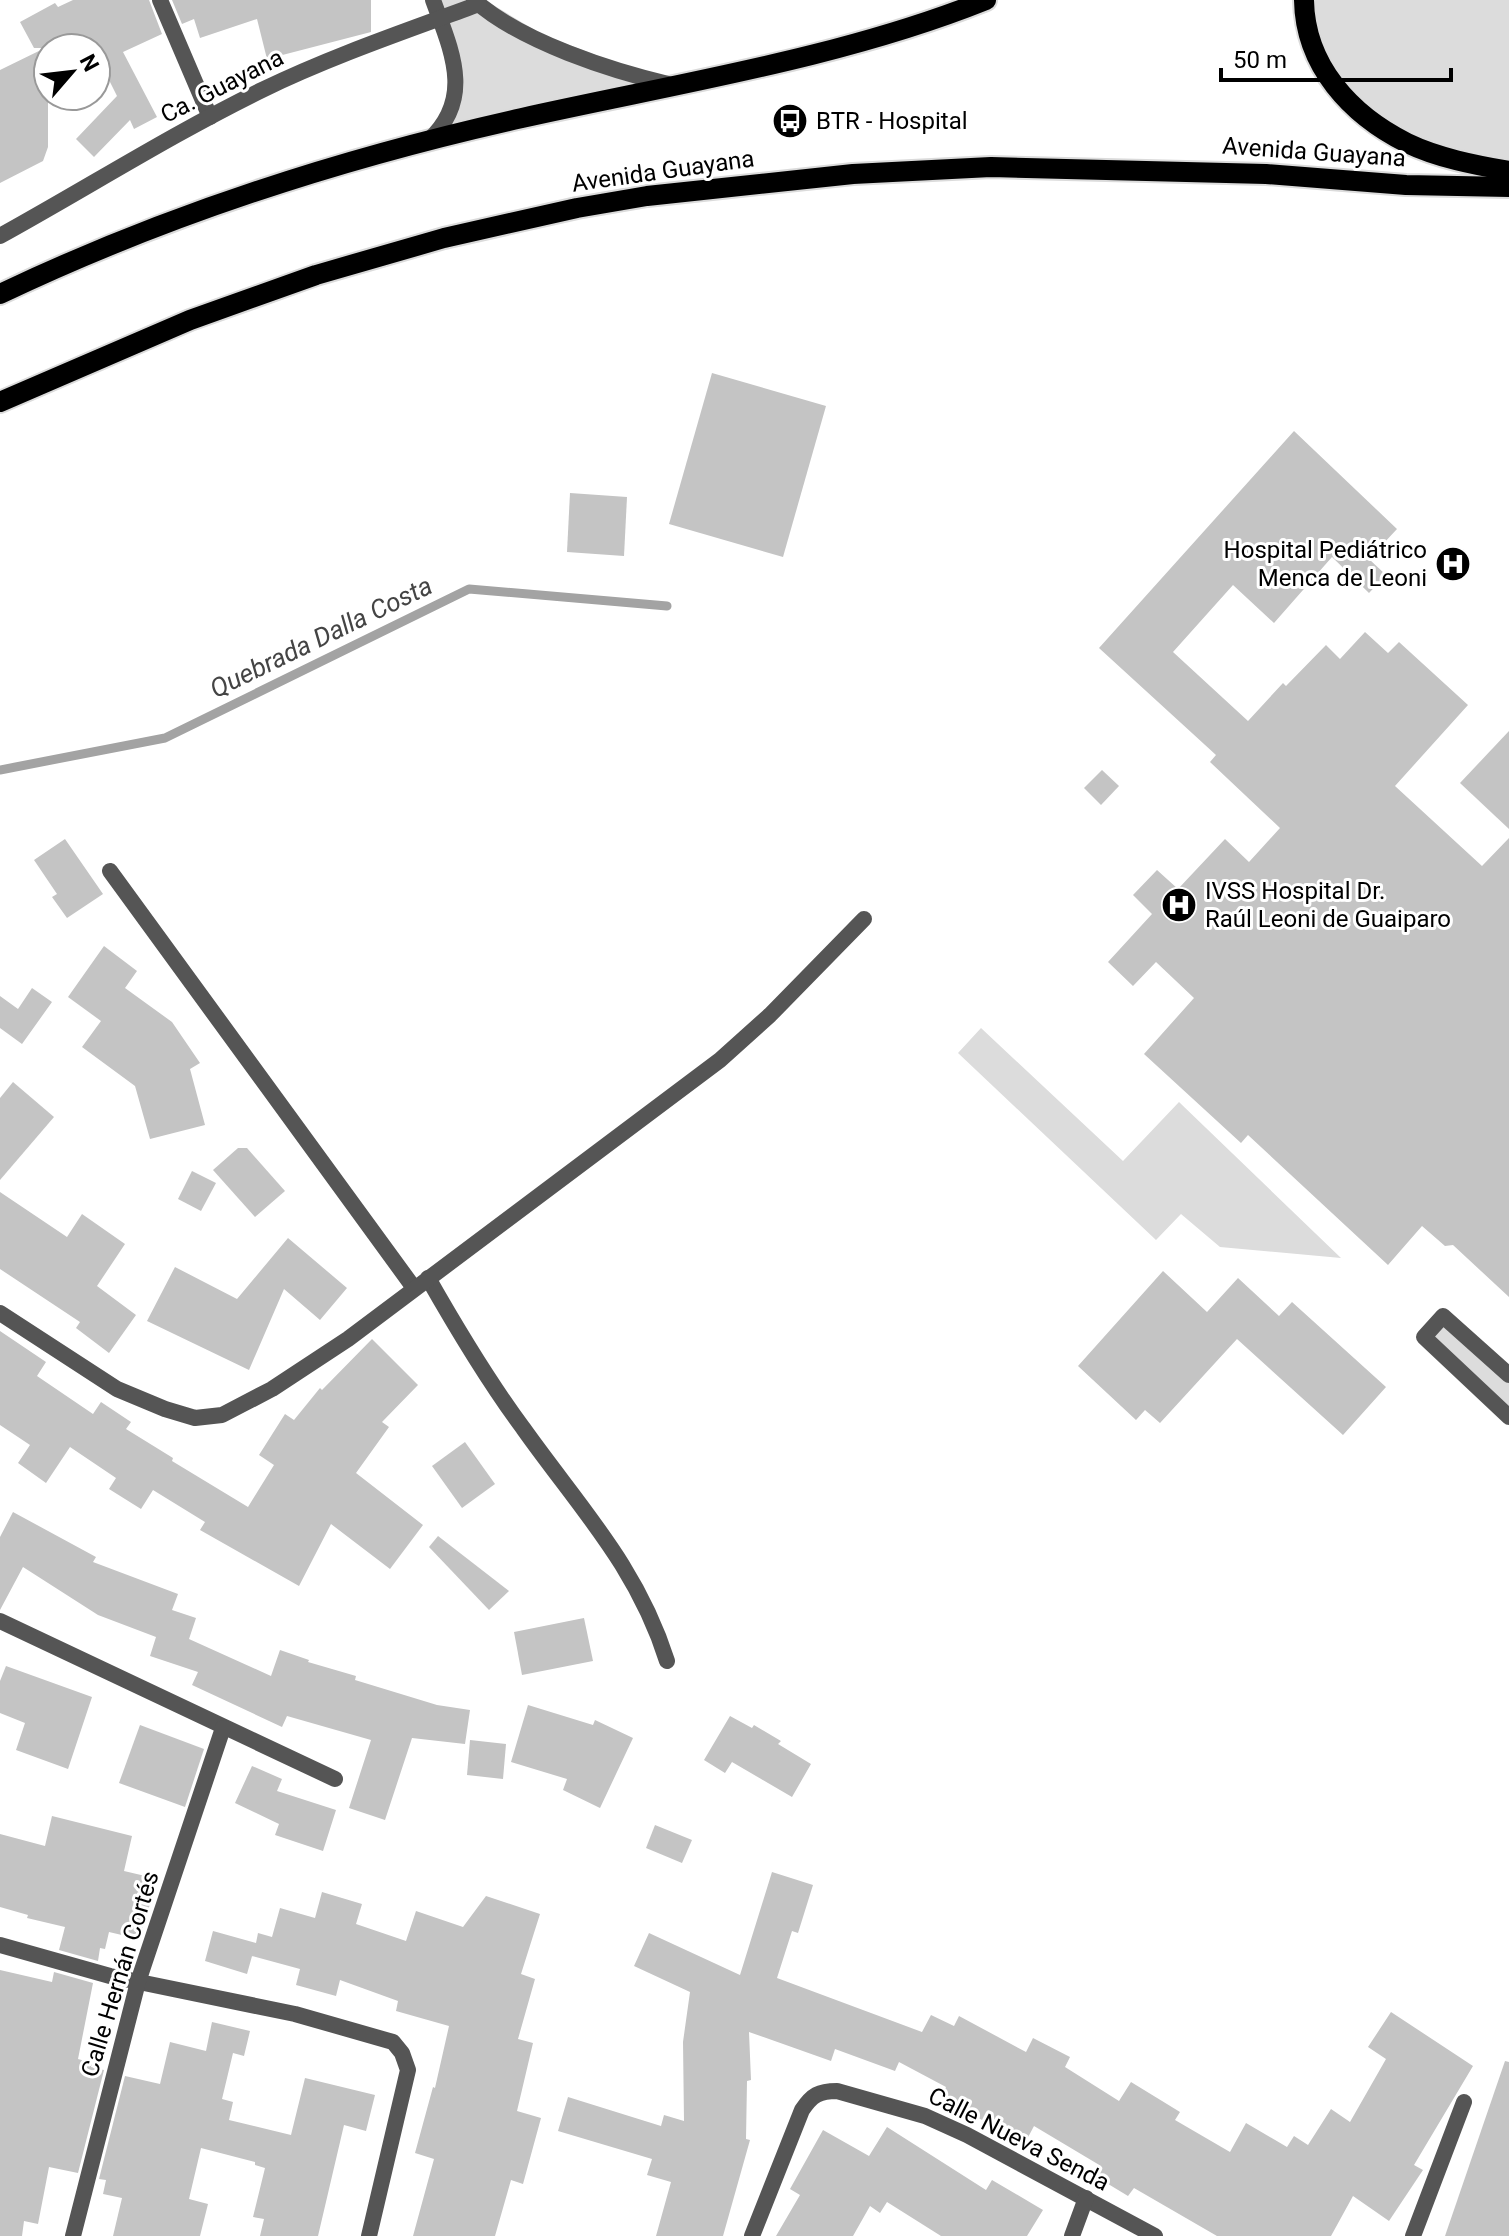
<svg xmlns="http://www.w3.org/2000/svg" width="1509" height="2236" viewBox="0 0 1509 2236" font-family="Roboto,sans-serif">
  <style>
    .green { fill: #dcdcdc }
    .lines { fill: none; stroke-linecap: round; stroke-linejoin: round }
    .stream { stroke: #a3a3a3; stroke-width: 9 }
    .building { fill: #c4c4c4 }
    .primary-casing { stroke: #dbdbdb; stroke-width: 24 }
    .minor { stroke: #555; stroke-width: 16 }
    .primary { stroke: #000; stroke-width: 20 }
    .labels { text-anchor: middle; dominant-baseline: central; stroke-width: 6; stroke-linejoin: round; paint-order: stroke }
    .street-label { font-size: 24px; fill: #000; stroke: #fff }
    .poi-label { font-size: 24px; fill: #000; stroke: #fff; text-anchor: start }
    .water-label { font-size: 26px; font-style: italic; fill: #444; stroke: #fff }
  </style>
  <rect width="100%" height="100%" fill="#fff"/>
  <g class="green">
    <polygon points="432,0 485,0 543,35 674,85 439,131 454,103"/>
    <polygon points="1304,0 1509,0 1509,171 1446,157 1341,95"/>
    <polygon points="981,1028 1123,1161 1179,1102 1341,1258 1220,1247 1181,1214 1156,1240 958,1053"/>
    <polygon points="1443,1316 1509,1375 1509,1417 1424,1337"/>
  </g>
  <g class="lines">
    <polyline class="stream" points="0,770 165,738 469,589 667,606"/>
  </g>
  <g class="building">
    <polygon points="73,0 149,0 162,34 123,52 157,117 134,129 130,120 94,157 76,139 117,96 96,54 96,48 93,48 90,42 78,48 48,48 48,147 43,161 0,183 0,70 45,48 34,48 20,22 55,3 58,7"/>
    <polygon points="172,0 371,0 371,32 267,59 257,19 200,38 194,19 182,24"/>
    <polygon points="712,373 826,406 783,557 669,524"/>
    <polygon points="1294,431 1397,529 1369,559 1386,575 1369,593 1332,557 1274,623 1233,585 1173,652 1248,721 1283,683 1286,686 1326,645 1340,659 1365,632 1388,653 1399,642 1468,705 1395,786 1482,866 1509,838 1509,1297 1453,1245 1445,1246 1422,1226 1388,1265 1248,1135 1241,1143 1144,1054 1194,998 1156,962 1133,986 1108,962 1152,914 1133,895 1157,870 1178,889 1225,839 1249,862 1280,828 1210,762 1216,755 1099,648"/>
    <polygon points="570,493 627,497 624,556 567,552"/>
    <polygon points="1509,731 1509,829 1460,783"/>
    <polygon points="1102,770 1119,786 1101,805 1084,788"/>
    <polygon points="65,839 103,894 67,918 52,897 57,894 34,860"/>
    <polygon points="104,946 137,971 125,988 172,1022 200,1063 190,1069 205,1125 150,1139 135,1086 82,1047 101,1021 68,997"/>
    <polygon points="32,988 52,1002 22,1044 0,1028 0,996 18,1009"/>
    <polygon points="13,1082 54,1117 0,1180 0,1098"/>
    <polygon points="238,1148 247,1148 285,1191 255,1217 213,1170"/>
    <polygon points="192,1171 216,1183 201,1211 178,1199"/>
    <polygon points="0,1192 67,1237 82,1214 125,1244 97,1286 136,1315 109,1353 76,1328 80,1322 0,1269"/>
    <polygon points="288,1238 347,1288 320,1320 284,1289 249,1370 147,1321 175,1267 237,1299"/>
    <polygon points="1163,1271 1207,1312 1238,1278 1279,1316 1292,1302 1386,1387 1343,1435 1237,1339 1160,1423 1145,1410 1136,1420 1078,1366"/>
    <polygon points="0,1331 46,1362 37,1376 93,1414 101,1402 131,1422 126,1429 173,1458 172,1461 248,1507 274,1465 259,1455 285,1414 294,1420 320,1388 322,1390 372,1339 418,1385 382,1422 389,1427 356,1473 423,1525 390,1569 331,1524 299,1586 200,1530 205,1522 153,1490 141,1509 109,1489 116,1478 70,1447 46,1483 18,1463 30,1445 0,1425"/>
    <polygon points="465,1442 495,1484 462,1508 432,1466"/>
    <polygon points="13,1512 96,1557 93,1562 178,1594 172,1610 196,1618 189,1639 271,1676 280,1650 309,1660 308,1662 356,1676 355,1680 437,1705 470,1710 465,1744 412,1738 385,1820 349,1808 371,1740 287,1716 282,1727 192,1685 198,1672 150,1656 156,1637 98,1615 23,1567 0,1610 0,1537"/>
    <polygon points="438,1536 509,1591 489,1610 429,1547"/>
    <polygon points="584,1618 593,1661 522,1675 514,1632"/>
    <polygon points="6,1666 92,1697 68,1769 16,1750 25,1723 0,1713 0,1681"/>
    <polygon points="528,1705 593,1725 595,1720 633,1738 600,1808 563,1790 567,1779 511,1762"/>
    <polygon points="730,1716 752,1728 754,1725 781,1741 778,1744 811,1764 792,1797 732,1762 725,1773 704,1760"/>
    <polygon points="140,1725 204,1749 185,1807 119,1783"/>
    <polygon points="470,1740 506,1744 503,1779 467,1775"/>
    <polygon points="252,1766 282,1779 277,1791 336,1810 323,1851 275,1835 279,1824 235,1803"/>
    <polygon points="52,1816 132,1836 124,1871 158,1879 139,1939 109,1932 105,1949 100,1948 98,1961 59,1950 65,1927 27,1918 28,1915 0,1907 0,1834 45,1846"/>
    <polygon points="655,1825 692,1840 682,1863 646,1848"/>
    <polygon points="772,1872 813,1885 798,1933 792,1931 777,1978 922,2032 931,2015 954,2026 959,2016 1026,2052 1033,2038 1070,2057 1065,2067 1119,2101 1131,2082 1180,2112 1175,2120 1230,2152 1246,2123 1287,2147 1294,2136 1308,2145 1331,2109 1350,2122 1386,2059 1368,2047 1391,2012 1473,2066 1414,2165 1423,2170 1389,2221 1353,2196 1331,2236 1217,2236 1134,2188 1128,2196 1095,2176 1101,2166 1034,2126 1025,2143 941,2098 946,2087 899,2062 895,2071 835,2049 831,2061 749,2032 751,2080 747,2081 746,2139 750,2140 723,2236 656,2236 671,2182 647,2175 652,2159 558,2131 568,2097 661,2126 664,2115 684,2121 683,2042 690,1992 634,1966 649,1933 740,1975"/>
    <polygon points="322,1892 362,1904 356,1924 406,1941 416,1911 463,1927 486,1896 540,1914 521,1974 535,1979 518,2039 533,2043 517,2111 541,2118 523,2184 511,2180 495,2236 413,2236 434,2159 415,2153 433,2087 435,2088 449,2026 396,2011 398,2001 340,1980 336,1996 296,1985 300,1969 252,1956 254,1949 247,1974 205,1961 213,1931 256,1943 258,1933 272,1937 280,1908 315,1918"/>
    <polygon points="0,1970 52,1982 54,1972 93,1983 78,2059 92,2063 91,2067 104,2070 78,2173 49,2167 38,2224 24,2221 22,2236 0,2236"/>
    <polygon points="212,2022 250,2031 244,2056 233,2053 222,2099 233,2102 229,2120 291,2135 305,2078 375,2095 366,2131 344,2125 318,2236 260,2236 264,2219 253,2217 265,2168 255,2165 255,2162 201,2148 189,2199 208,2204 200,2236 113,2236 122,2198 103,2194 106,2180 99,2179 125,2076 160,2084 170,2042 206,2051"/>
    <polygon points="1505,2061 1509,2062 1509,2236 1445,2236"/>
    <polygon points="887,2127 986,2190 992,2180 1043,2210 1027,2236 941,2236 887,2202 880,2213 870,2206 853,2236 776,2236 800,2195 790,2189 823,2130 869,2156"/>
  </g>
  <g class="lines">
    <defs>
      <g id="primary">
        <path d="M1304,0C1305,66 1351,115 1407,143C1438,158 1475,165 1509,171"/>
        <path d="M0,294C166,215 342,158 522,118C674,84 842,58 986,0"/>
        <polyline points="0,402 190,320 316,275 444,238 577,208 647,196 853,174 991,167 1266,174 1406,185 1509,187"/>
      </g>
    </defs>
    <use href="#primary" class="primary-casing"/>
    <g class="minor">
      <polyline points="160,0 210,117"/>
      <path d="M474,0C521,42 612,71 672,85"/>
      <path d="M428,141C475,98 451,50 433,0"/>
      <path d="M0,236C87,188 172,134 262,90C332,56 406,31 479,4"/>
      <polyline points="110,871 414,1288"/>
      <path d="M428,1278C457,1329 488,1381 523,1428C579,1507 637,1566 667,1661"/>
      <polyline points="0,1313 117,1389 165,1409 195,1418 222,1415 272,1389 348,1339 720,1060 770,1015 864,919"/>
      <polyline points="1509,1375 1443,1316 1424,1337 1509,1417"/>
      <polyline points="0,1621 335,1779"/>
      <polyline points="0,1945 110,1976 295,2014 393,2042 402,2053 408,2070 369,2236"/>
      <polyline points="73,2236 138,1982 223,1728"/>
      <path d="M752,2236L802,2110C812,2095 819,2091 837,2091L925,2116L967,2135L1155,2236"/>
      <polyline points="1072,2236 1086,2198"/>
      <polyline points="1413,2236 1464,2102"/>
    </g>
    <use href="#primary" class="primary"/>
  </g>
  <defs>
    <symbol id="bus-disc" viewBox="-11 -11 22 22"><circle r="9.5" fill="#000" stroke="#fff"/><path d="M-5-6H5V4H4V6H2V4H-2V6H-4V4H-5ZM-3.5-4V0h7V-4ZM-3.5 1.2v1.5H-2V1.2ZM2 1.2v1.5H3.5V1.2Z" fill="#fff"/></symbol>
    <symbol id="hospital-disc" viewBox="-11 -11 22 22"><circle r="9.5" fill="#000" stroke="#fff"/><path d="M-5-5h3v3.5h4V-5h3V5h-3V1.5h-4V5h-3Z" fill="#fff"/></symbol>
  </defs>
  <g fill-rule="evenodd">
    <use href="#bus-disc" x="770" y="101" width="40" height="40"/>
    <use href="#hospital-disc" x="1433" y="544" width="40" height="40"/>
    <use href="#hospital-disc" x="1159" y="885" width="40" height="40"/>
  </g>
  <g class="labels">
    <g class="street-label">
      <text transform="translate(222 86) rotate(-27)">Ca. Guayana</text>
      <text transform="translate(1314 152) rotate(4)">Avenida Guayana</text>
      <text transform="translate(663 171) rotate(-8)">Avenida Guayana</text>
      <text transform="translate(120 1974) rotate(-73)">Calle Hernán Cortés</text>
      <text transform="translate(1019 2139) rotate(27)">Calle Nueva Senda</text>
    </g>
    <g class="poi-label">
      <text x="816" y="121">BTR - Hospital</text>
      <text x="1427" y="550" text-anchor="end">Hospital Pediátrico<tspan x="1427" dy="28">Menca de Leoni</tspan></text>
      <text x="1205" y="891">IVSS Hospital Dr.<tspan x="1205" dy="28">Raúl Leoni de Guaiparo</tspan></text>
    </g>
    <g class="water-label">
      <text transform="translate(321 637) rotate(-26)">Quebrada Dalla Costa</text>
    </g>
  </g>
  <g transform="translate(72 72) rotate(62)"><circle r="38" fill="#ffffff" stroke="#999999" stroke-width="2"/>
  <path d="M0-6L14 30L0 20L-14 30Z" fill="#000000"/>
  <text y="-12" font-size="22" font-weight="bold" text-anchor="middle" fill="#000000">N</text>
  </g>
  <path d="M1221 68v12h230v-12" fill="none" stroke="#000000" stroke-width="4"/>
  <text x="1233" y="68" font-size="24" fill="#000000" stroke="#ffffff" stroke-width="6" paint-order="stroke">50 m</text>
</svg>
